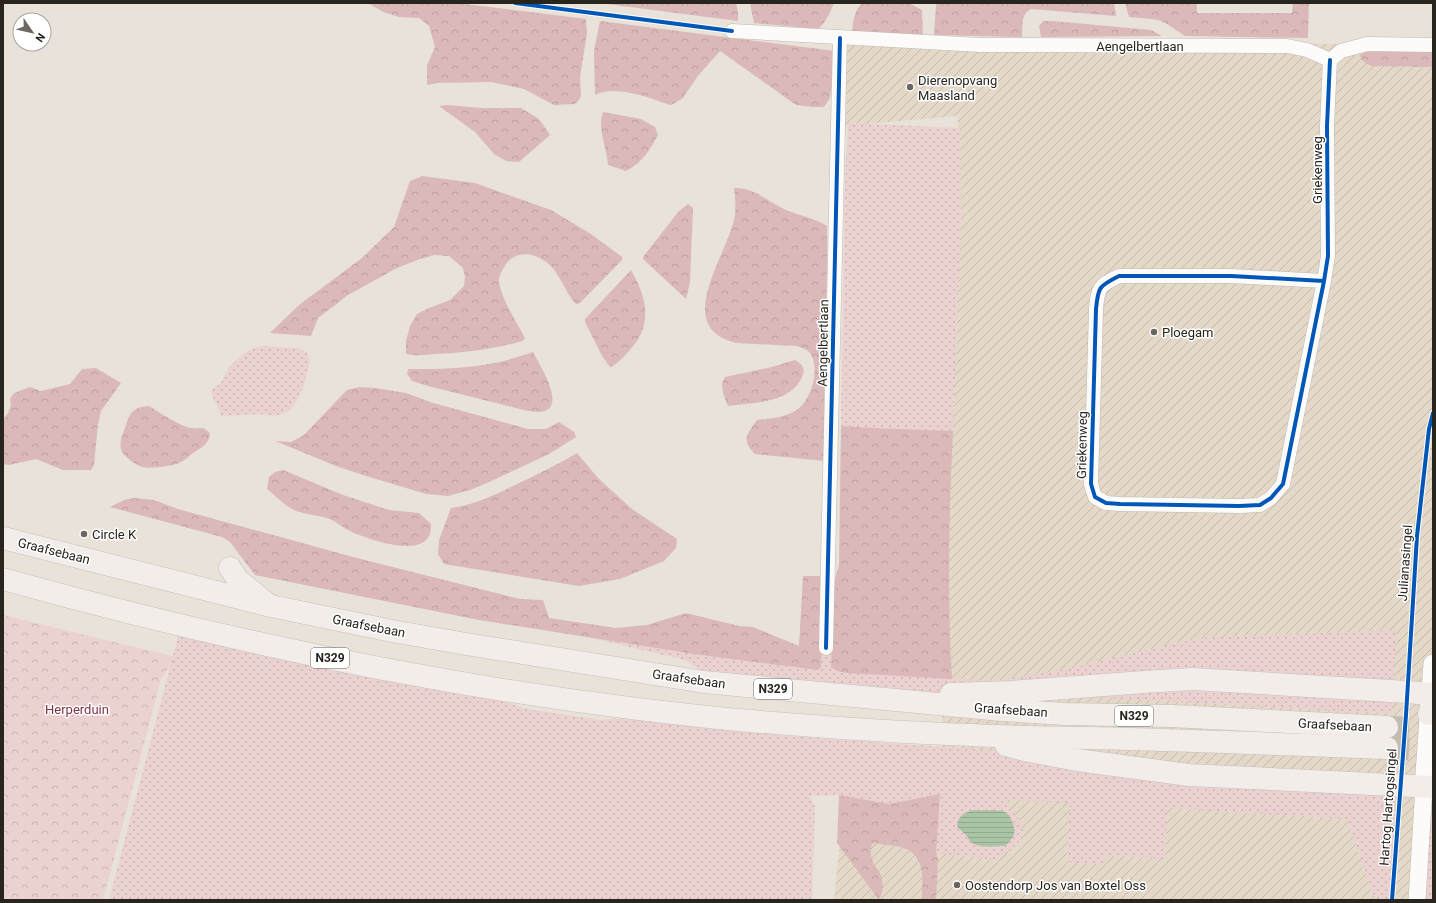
<svg xmlns="http://www.w3.org/2000/svg" width="1436" height="903" viewBox="0 0 1436 903" font-family="Roboto,sans-serif">
  <style>
    .industrial { fill: url(#industrial-furrows) }
    .grass { fill: url(#grass-dots) }
    .forest { fill: url(#forest-crowns) }
    .park { fill: url(#park-crowns) }
    .water { fill: url(#water-rules) }
    .lines { fill: none; stroke-linecap: round; stroke-linejoin: round }
    .primary-tunnel { stroke: #c2bcb3; stroke-width: 22; stroke-dasharray: 22 11; stroke-linecap: butt }
    .minor-casing { stroke: #beb9b1; stroke-width: 15 }
    .tertiary-casing { stroke: #beb9b1; stroke-width: 18 }
    .secondary-casing { stroke: #beb9b1; stroke-width: 20 }
    .primary-casing { stroke: #c4c1bb; stroke-width: 23 }
    .minor { stroke: #fcfbf9; stroke-width: 14 }
    .tertiary { stroke: #fcfbf9; stroke-width: 17 }
    .secondary { stroke: #fcfbf9; stroke-width: 19 }
    .primary { stroke: #f3ede9; stroke-width: 22 }
    .cycleway-casing { stroke: #fff; stroke-width: 6 }
    .cycleway { stroke: #0057b8; stroke-width: 4 }
    .poi-dot { fill: #6b665f; stroke: #fff; stroke-width: 1.5 }
    .labels { text-anchor: middle; dominant-baseline: central; stroke-width: 3; stroke-linejoin: round; paint-order: stroke }
    .shield { fill: #fff; stroke: #686662; stroke-width: 1 }
    .shield-label { font-size: 12px; font-weight: bold; fill: #28241e }
    .street-label { font-size: 13px; fill: #28241e; stroke: #fff }
    .poi-label { font-size: 13px; fill: #28241e; stroke: #fff; text-anchor: start }
    .park-label { font-size: 13px; fill: #7c3445; stroke: #fff }
  </style>
  <defs>
    <pattern id="industrial-furrows" width="10" height="10" patternUnits="userSpaceOnUse"><rect width="10" height="10" fill="#e4d8c8"/><path d="M-1 1l2-2M0 10L10 0M9 11l2-2" fill="none" stroke="#c4b9ab"/></pattern>
    <pattern id="grass-dots" width="8" height="8" patternUnits="userSpaceOnUse"><rect width="8" height="8" fill="#ebd2d1"/><path d="M2 2h.1M6 6h.1" fill="none" stroke="#cab4b3" stroke-width="1.8" stroke-linecap="round"/></pattern>
    <pattern id="forest-crowns" width="20" height="18" patternUnits="userSpaceOnUse"><rect width="20" height="18" fill="#dbb9b9"/><path d="M2 6a3 3 0 1 1 6 0M12 15a3 3 0 1 1 6 0" fill="none" stroke="#bc9f9f"/></pattern>
    <pattern id="park-crowns" width="20" height="18" patternUnits="userSpaceOnUse"><rect width="20" height="18" fill="#ebd2d1"/><path d="M2 6a3 3 0 1 1 6 0M12 15a3 3 0 1 1 6 0" fill="none" stroke="#cab4b3"/></pattern>
    <pattern id="water-rules" width="6" height="5" patternUnits="userSpaceOnUse"><rect width="6" height="5" fill="#aac5a6"/><path d="M0 2.5h6" fill="none" stroke="#92a98e"/></pattern>
  </defs>
  <rect width="100%" height="100%" fill="#e8e2d8"/>
  <polygon class="industrial" points="846,39 1433,45 1433,900 834,900 846,785 940,801 958,116 843,126"/>
  <g class="grass">
    <polygon points="848,123 960,128 961,217 953,431 873,428 841,426 845,183"/>
    <polygon points="261,346 298,348 307,353 310,362 304,385 297,401 289,411 276,416 259,414 222,416 210,391 221,383 229,367 241,356 247,351"/>
    <polygon points="1396,630 1392,708 1389,713 1358,712 1098,697 1004,697 915,694 770,680 700,670 685,660 587,637 700,655 818,670 821,666 821,653 831,653 831,667 837,671 994,681 1064,670 1171,644 1202,638"/>
    <path d="M179,633L481,694L527,709L600,720L641,716L788,736L974,749L1388,795L1395,797L1389,900H1375L1347,819L1167,808L1165,859L1105,855L1104,865L1067,862L1070,803L1008,800L1007,808C1018,813 1029,830 1019,842C1014,849 1004,854 997,860L936,853L940,794L889,804L839,795L809,796L815,806L812,900H109Z"/>
    <polygon points="1433,792 1433,900 1426,900 1429,856 1429,810"/>
  </g>
  <g class="forest">
    <polygon points="368,3 457,3 586,19 587,33 580,77 581,96 579,100 575,104 554,105 524,89 491,82 437,83 427,85 427,65 435,47 429,26 419,18 399,17 383,12"/>
    <polygon points="599,3 736,3 738,13 738,21"/>
    <path d="M750,3H834C830,13 826,22 818,29L754,23Z"/>
    <path d="M862,3H909L922,10L923,35L852,32C853,20 854,12 862,3Z"/>
    <path d="M937,3H1114L1116,16L1031,9C1020,14 1023,27 1022,37L934,35L936,5Z"/>
    <polygon points="1125,3 1197,3 1197,13 1292,13 1293,3 1309,3 1308,38 1185,36 1167,24 1161,21 1152,19 1129,17"/>
    <path d="M600,21L843,52L840,76L831,89L830,98L824,107H813L796,105L720,51L697,77L683,98L673,104L670,105C650,98 615,84 595,95L594,51Z"/>
    <polygon points="1044,21 1053,21 1151,30 1162,36 1041,37 1039,26"/>
    <polygon points="1433,49 1433,67 1371,66 1363,61 1359,55 1371,50"/>
    <polygon points="447,105 482,108 521,108 539,119 550,135 519,162 506,161 494,154 475,132 439,106"/>
    <path d="M603,112L641,119L655,127L658,135C650,150 642,163 626,171L608,165C607,147 597,129 603,112Z"/>
    <path d="M422,176L475,183L551,210L591,234L622,257V260L580,303L576,304C564,291 559,269 543,260C535,254 523,252 514,257C510,259 507,262 505,266C502,270 500,274 499,279C498,293 518,325 525,338L523,341C494,349 464,353 434,354C425,355 415,356 406,354V341L410,326L417,314L429,308L450,300L464,286L465,277L463,268L449,256L434,255L420,259L397,268L348,295L318,318L311,336L270,333L299,305L362,258L394,227L410,181Z"/>
    <path d="M734,188C755,187 769,203 786,210C800,216 815,218 827,226C828,304 823,383 824,461L755,454C741,440 747,434 757,420C770,419 787,417 798,409C811,400 821,367 810,353C807,349 802,348 797,346L736,343C670,327 729,254 735,215C736,207 735,197 734,188Z"/>
    <polygon points="688,204 693,208 690,282 686,299 643,259 643,257 679,211"/>
    <path d="M631,270C655,312 649,337 612,367H610L602,356L585,322V319Z"/>
    <path d="M533,352C539,364 566,405 544,411C539,413 534,411 528,411L428,386L412,381L407,374L408,369C437,369 466,369 494,363C507,361 520,356 533,352Z"/>
    <path d="M795,360C802,364 806,368 802,377C790,404 753,402 728,406C724,396 719,386 725,377L768,368Z"/>
    <polygon points="96,368 121,383 101,411 98,424 94,465 91,470 63,470 36,459 9,465 3,464 3,420 8,413 11,405 10,399 14,393 30,387 41,391 70,384 82,369"/>
    <polygon points="359,387 375,388 406,393 433,403 528,429 546,429 559,422 574,432 576,437 549,454 487,483 470,490 448,496 426,494 366,476 336,466 275,441 291,442 304,435 347,390"/>
    <path d="M149,406C160,413 178,425 190,428C199,430 203,424 210,434C209,444 201,448 193,453C189,456 185,460 181,462C174,466 149,469 142,467C136,465 125,457 122,452C118,444 123,433 126,425C130,412 134,407 149,406Z"/>
    <path d="M841,426L873,428L953,431C949,513 947,596 952,679L847,673L837,671L831,667L833,591C833,582 837,574 839,565Z"/>
    <path d="M577,453L598,478L632,509L677,539L676,548L664,561L620,579L579,586L444,564L438,554L439,540L451,508C474,505 494,495 515,485C536,475 557,465 577,453Z"/>
    <path d="M283,470L343,495L389,510L419,513L431,524C434,563 369,540 350,531C343,528 338,523 332,520C320,515 308,515 296,511C286,507 276,496 267,489L269,477L275,472Z"/>
    <polygon points="135,498 154,500 178,509 353,557 520,599 543,600 549,618 616,628 647,625 686,613 739,626 753,627 799,646 803,576 823,576 821,667 818,670 700,655 479,620 255,575 230,542 222,537 110,507 124,500"/>
    <path d="M940,794L936,853L938,859L936,900H922C922,883 926,862 910,851C904,846 885,845 876,843L872,844C871,849 870,854 872,859C873,865 877,868 880,873C884,881 883,893 879,900L837,843L839,795L889,804Z"/>
  </g>
  <polygon class="park" points="3,615 176,657 161,679 103,900 3,900"/>
  <path class="water" d="M974,810C982,811 999,809 1005,812C1008,813 1010,816 1011,819C1017,832 1015,837 1005,846C994,846 977,849 970,841C968,839 968,837 966,835C963,832 960,830 957,826C959,815 963,813 974,810Z"/>
  <g class="lines">
    <g class="primary-tunnel">
      <polyline points="1387,727 1433,729"/>
      <polyline points="1387,748 1433,751"/>
    </g>
    <defs>
      <g id="minor">
        <polyline points="732,31 980,45 1287,46 1307,50 1330,60"/>
        <polyline points="1330,60 1341,51 1367,44 1433,45"/>
        <path d="M1324,281L1231,276H1119C1099,286 1098,287 1096,309L1091,484L1095,497L1106,503L1120,504L1239,506L1260,505L1271,498L1283,484L1324,281L1328,256L1327,126L1330,60"/>
        <polyline points="826,648 840,38"/>
      </g>
      <polyline id="tertiary" points="1417,900 1424,787"/>
      <polyline id="secondary" points="1424,787 1433,664"/>
      <g id="primary">
        <polyline points="3,538 271,606 392,631 466,644 704,682 1002,710 1065,714 1172,716 1387,727"/>
        <polyline points="230,568 238,580 265,602"/>
        <path d="M3,579C239,645 483,695 727,719C808,726 890,732 972,735C1024,738 1075,737 1127,739C1213,741 1300,745 1387,748"/>
        <polyline points="951,694 1011,692 1144,682 1192,679 1407,692 1431,694"/>
        <polyline points="1429,714 1433,712"/>
        <polyline points="1006,745 1024,750 1077,760 1189,775 1433,787"/>
      </g>
    </defs>
    <use href="#minor" class="minor-casing"/>
    <use href="#tertiary" class="tertiary-casing"/>
    <use href="#secondary" class="secondary-casing"/>
    <use href="#primary" class="primary-casing"/>
    <use href="#minor" class="minor"/>
    <use href="#tertiary" class="tertiary"/>
    <use href="#secondary" class="secondary"/>
    <use href="#primary" class="primary"/>
    <defs>
      <g id="cycleway">
        <polyline points="515,3 732,31"/>
        <path d="M1324,281L1231,276H1119C1099,286 1098,287 1096,309L1091,484L1095,497L1106,503L1120,504L1239,506L1260,505L1271,498L1283,484L1324,281L1328,256L1327,126L1330,60"/>
        <polyline points="826,648 840,38"/>
        <polyline points="1392,900 1406,715 1417,536 1429,429 1433,413"/>
      </g>
    </defs>
    <use href="#cycleway" class="cycleway-casing"/>
    <use href="#cycleway" class="cycleway"/>
  </g>
  <g class="poi-dot">
    <circle cx="910" cy="87" r="4"/>
    <circle cx="1154" cy="332" r="4"/>
    <circle cx="84" cy="534" r="4"/>
    <circle cx="957" cy="885" r="4"/>
  </g>
  <g class="labels">
    <g class="shield">
      <rect x="311" y="648" width="38" height="20" rx="3"/>
      <rect x="754" y="679" width="38" height="20" rx="3"/>
      <rect x="1115" y="706" width="38" height="20" rx="3"/>
    </g>
    <g class="shield-label">
      <text x="330" y="658">N329</text>
      <text x="773" y="689">N329</text>
      <text x="1134" y="716">N329</text>
    </g>
    <g class="street-label">
      <text x="1140" y="46">Aengelbertlaan</text>
      <text transform="translate(1317 170) rotate(-90)">Griekenweg</text>
      <text transform="translate(823 343) rotate(-89)">Aengelbertlaan</text>
      <text transform="translate(1082 445) rotate(-89)">Griekenweg</text>
      <text transform="translate(54 551) rotate(14)">Graafsebaan</text>
      <text transform="translate(1405 563) rotate(-86)">Julianasingel</text>
      <text transform="translate(369 626) rotate(11)">Graafsebaan</text>
      <text transform="translate(689 679) rotate(8)">Graafsebaan</text>
      <text transform="translate(1011 710) rotate(4)">Graafsebaan</text>
      <text transform="translate(1335 725) rotate(3)">Graafsebaan</text>
      <text transform="translate(1388 807) rotate(-86)">Hartog Hartogsingel</text>
    </g>
    <g class="poi-label">
      <text x="918" y="80">Dierenopvang<tspan x="918" dy="15">Maasland</tspan></text>
      <text x="1162" y="332">Ploegam</text>
      <text x="92" y="534">Circle K</text>
      <text x="965" y="885">Oostendorp Jos van Boxtel Oss</text>
    </g>
    <g class="park-label">
      <text x="77" y="709">Herperduin</text>
    </g>
  </g>
  <rect width="1436" height="903" fill="none" stroke="#28241e" stroke-width="8"/>
  <g transform="translate(32 32) rotate(124)"><circle r="19" fill="#ffffff" stroke="#a9a7a5"/>
  <path d="M0-3L7 15L0 10L-7 15Z" fill="#6b665f"/>
  <text y="-6" font-size="11" font-weight="bold" text-anchor="middle" fill="#28241e">N</text>
  </g>
</svg>
